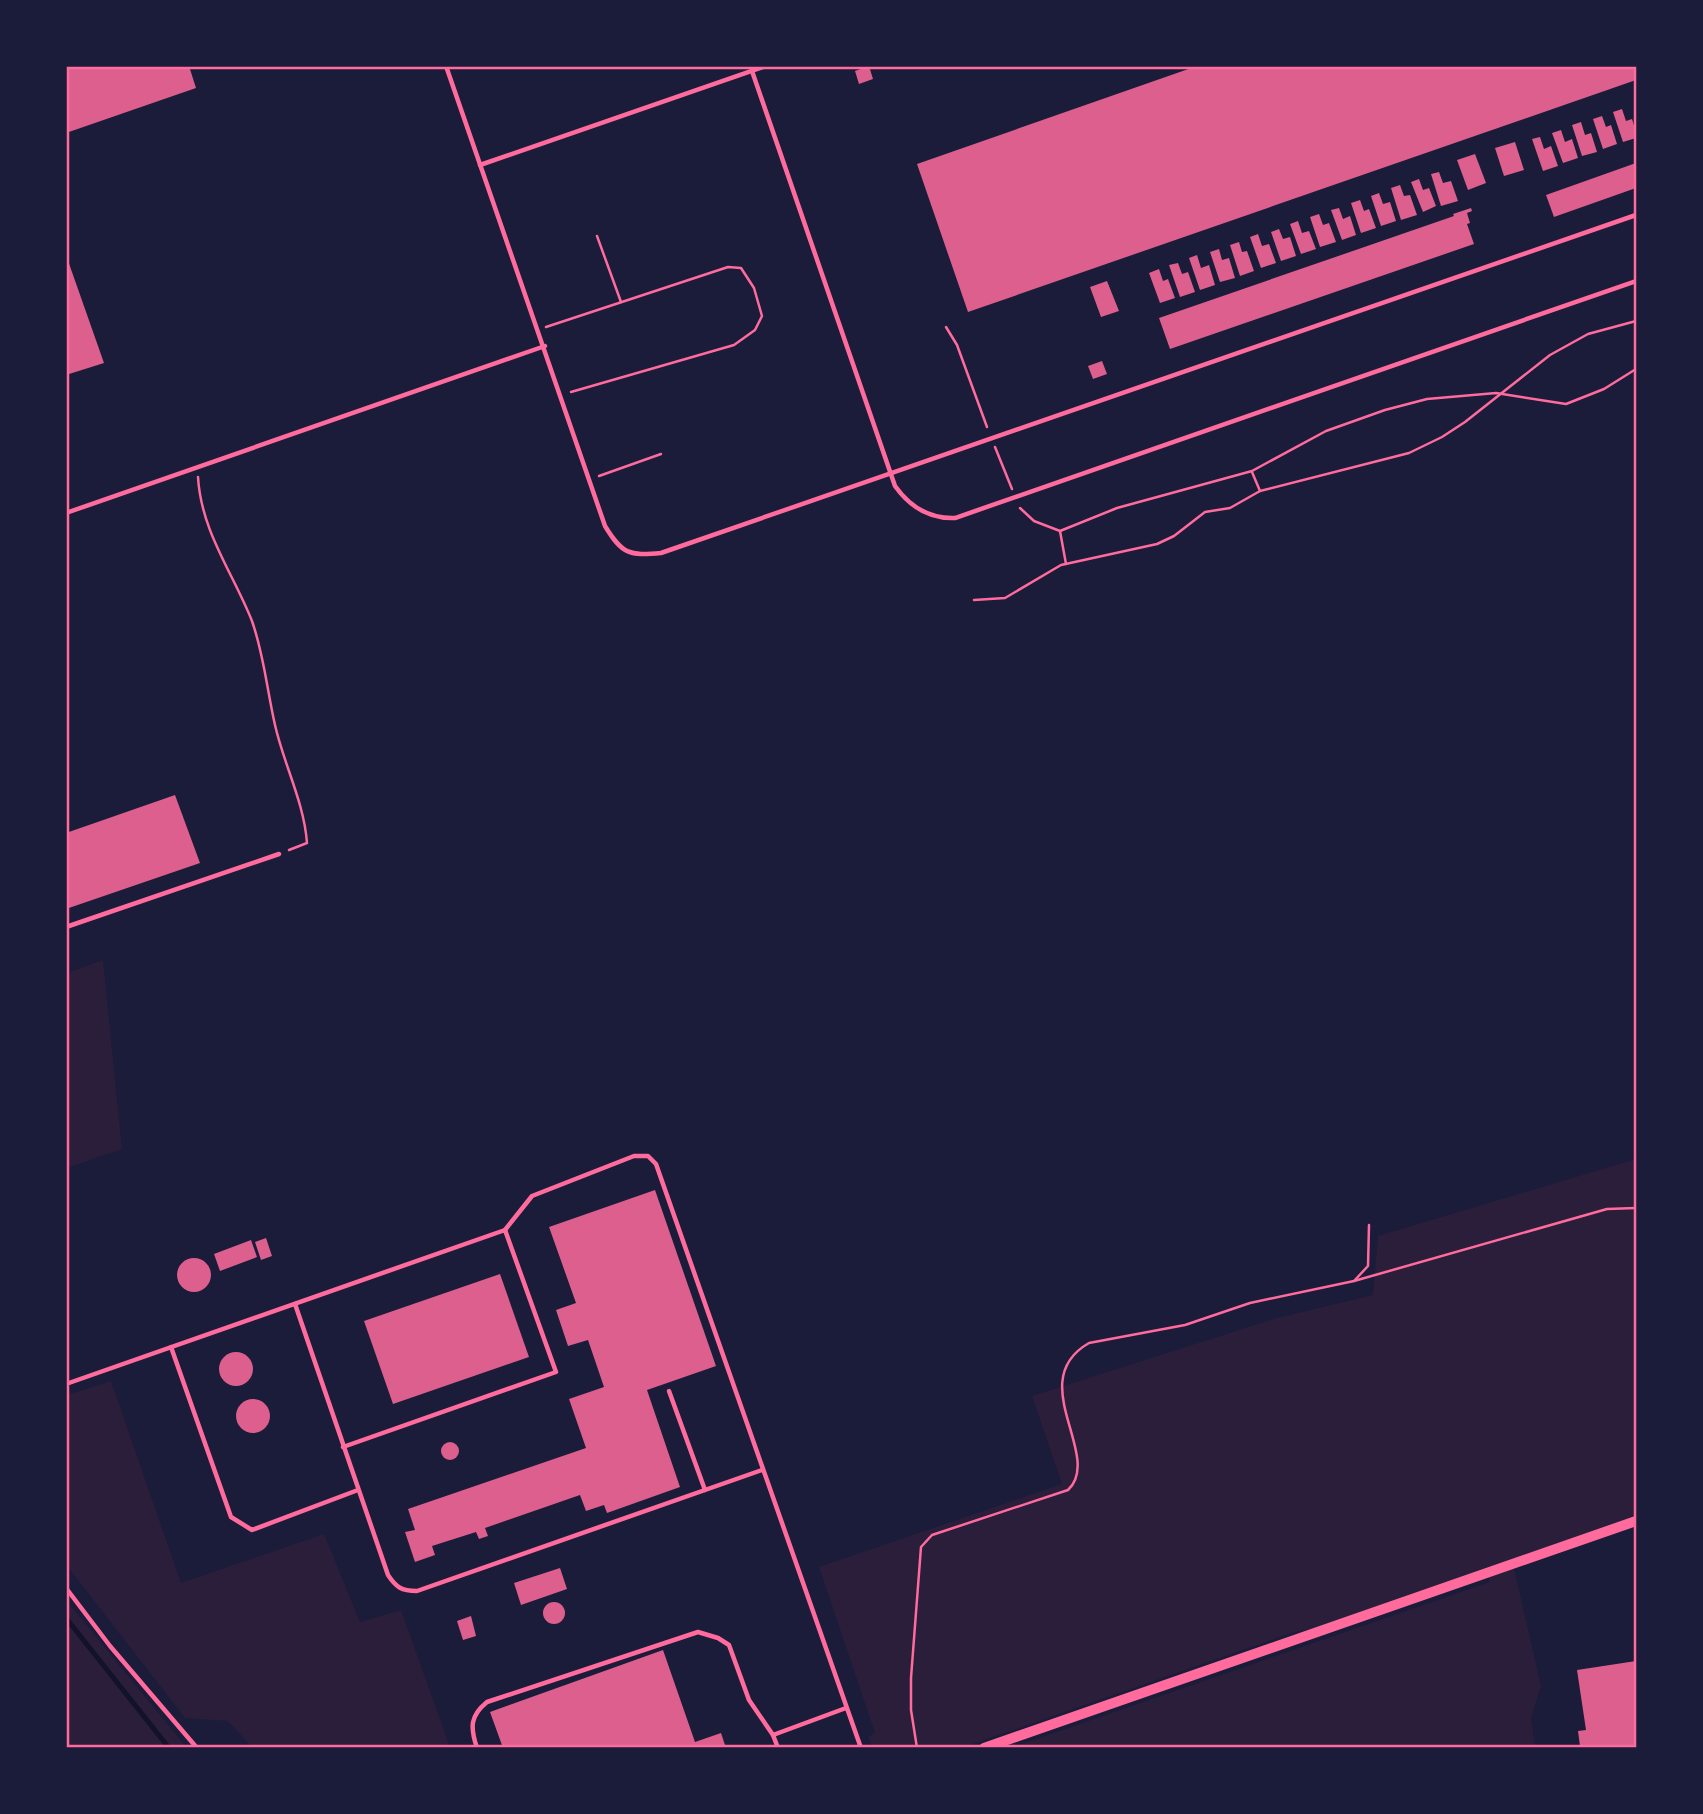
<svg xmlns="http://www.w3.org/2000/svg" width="1703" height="1814" viewBox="0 0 1703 1814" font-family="Figtree,sans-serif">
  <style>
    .green { fill: #2a1e3b }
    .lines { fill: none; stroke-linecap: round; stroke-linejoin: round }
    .stream { stroke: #12122b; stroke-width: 5 }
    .building { fill: #dd5f8e }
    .path { stroke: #ff6b9d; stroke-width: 2.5 }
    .service { stroke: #ff6b9d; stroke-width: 4.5 }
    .tertiary { stroke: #ff6b9d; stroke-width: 10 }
    .neatline { fill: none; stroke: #ff6b9d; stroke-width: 2.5 }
  </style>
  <rect width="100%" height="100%" fill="#1b1b3a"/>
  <g class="green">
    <polygon points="103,960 122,1149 67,1168 67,973"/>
    <polygon points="1636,1159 1636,1521 1513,1564 1541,1686 1531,1719 1535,1747 1013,1747 1490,1582 1487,1573 1337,1625 1294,1632 964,1747 873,1747 868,1737 875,1733 819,1567 1062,1484 1032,1396 1277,1318 1373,1295 1378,1236"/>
    <polygon points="111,1381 181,1583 324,1534 360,1622 401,1610 450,1747 252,1747 228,1721 185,1718 67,1566 67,1395"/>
    <polygon points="66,1600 186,1747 67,1747"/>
  </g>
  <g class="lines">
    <polyline class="stream" points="66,1618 169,1748"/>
  </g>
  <g class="building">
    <polygon points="66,66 189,66 196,88 66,133"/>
    <polygon points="869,66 873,79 859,84 855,71"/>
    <polygon points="1197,66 1636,66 1636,80 968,312 917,164"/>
    <polygon points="1622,109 1626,121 1632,119 1636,132 1636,138 1623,142 1613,112"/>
    <polygon points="1602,116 1606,127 1611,125 1617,144 1603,149 1593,119"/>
    <polygon points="1581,122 1585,135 1591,133 1597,152 1582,156 1572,125"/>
    <polygon points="1561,130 1565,142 1572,139 1578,158 1563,163 1552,133"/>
    <polygon points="1540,137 1544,149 1551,146 1558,166 1543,171 1532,139"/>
    <polygon points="1515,142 1524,170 1504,176 1495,148"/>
    <polygon points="1475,154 1486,183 1468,190 1457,160"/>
    <polygon points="1636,163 1636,188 1554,217 1546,195"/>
    <polygon points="1439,172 1443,183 1451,181 1458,201 1441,206 1431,174"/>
    <polygon points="1419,179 1423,190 1429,188 1436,206 1423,212 1411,182"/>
    <polygon points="1400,185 1404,196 1410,195 1417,215 1401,220 1391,188"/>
    <polygon points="1379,193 1383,204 1390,202 1396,221 1381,226 1371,196"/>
    <polygon points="1360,200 1364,211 1369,209 1376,228 1361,233 1351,203"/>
    <polygon points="1339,208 1343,219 1350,216 1356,235 1342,240 1331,210"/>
    <polygon points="1471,208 1472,211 1467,213 1470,223 1467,224 1474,244 1170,349 1159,318 1454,216 1453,214"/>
    <polygon points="1319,214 1323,225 1329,223 1336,242 1320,247 1310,217"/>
    <polygon points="1298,221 1302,233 1309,231 1316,249 1301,254 1290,224"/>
    <polygon points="1279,229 1283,239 1290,237 1296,256 1281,261 1271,232"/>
    <polygon points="1258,234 1262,246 1269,244 1276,263 1261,268 1250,237"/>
    <polygon points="1239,242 1242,252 1247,251 1254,271 1240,276 1230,245"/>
    <polygon points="1219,249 1222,260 1229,258 1235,278 1220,282 1210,252"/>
    <polygon points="66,255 104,363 66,375"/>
    <polygon points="1197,255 1201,268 1209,265 1215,285 1200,290 1189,258"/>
    <polygon points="1178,263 1182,274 1188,272 1195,292 1180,297 1169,265"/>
    <polygon points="1159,269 1163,281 1168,279 1175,298 1160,303 1149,273"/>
    <polygon points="1107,281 1119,311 1101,317 1090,287"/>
    <polygon points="1102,361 1107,374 1093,379 1088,366"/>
    <polygon points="175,795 200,863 66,909 66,833"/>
    <polygon points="655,1190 716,1366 647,1390 680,1487 607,1513 604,1505 586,1511 580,1495 485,1528 488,1536 479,1539 476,1532 432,1546 435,1555 415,1562 405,1532 415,1530 408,1509 586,1448 569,1399 604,1387 588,1340 568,1346 556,1310 576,1303 549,1227"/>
    <polygon points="266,1238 272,1256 261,1260 255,1242"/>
    <polygon points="251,1240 257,1257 220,1271 214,1254"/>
    <circle cx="194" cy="1275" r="17"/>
    <polygon points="500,1274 529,1357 393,1404 364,1321"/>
    <circle cx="236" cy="1369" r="17"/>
    <circle cx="253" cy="1416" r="17"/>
    <circle cx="450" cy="1451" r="9"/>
    <polygon points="560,1568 567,1589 521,1605 514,1583"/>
    <circle cx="554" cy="1613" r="11"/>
    <polygon points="471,1616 476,1636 463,1640 457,1621"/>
    <polygon points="663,1650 695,1742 721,1733 726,1748 503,1748 490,1712"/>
    <polygon points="1636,1661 1636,1748 1580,1746 1578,1731 1586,1730 1577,1670"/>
  </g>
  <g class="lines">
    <g class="path">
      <polyline points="597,236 621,302"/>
      <polyline points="546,327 728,267 741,268 754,288 762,316 755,330 734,345 571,392"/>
      <polyline points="946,327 957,345 987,427"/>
      <polyline points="995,447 1012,489"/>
      <polyline points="1252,472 1260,491"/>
      <polyline points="599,476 661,454"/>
      <path d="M198,477C201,531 233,573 252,621C264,655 267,690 275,725C284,765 304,802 307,843L289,850"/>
      <polyline points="1020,508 1034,521 1060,531 1117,508 1252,471 1326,431 1385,410 1427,399 1496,393 1566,404 1604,389 1636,369"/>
      <polyline points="1060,531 1066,564"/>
      <polyline points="974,600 1005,598 1061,565 1157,544 1174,536 1205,512 1230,508 1260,491 1409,453 1442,437 1465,422 1550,355 1588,334 1636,321"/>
      <polyline points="1354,1281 1368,1266 1369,1225"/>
      <path d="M917,1748L911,1710V1678L921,1547L932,1535L1068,1490C1104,1456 1023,1381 1089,1343L1185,1325L1250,1303L1354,1281L1607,1209L1636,1208"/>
    </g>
    <g class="service">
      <path d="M446,66L605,526C622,554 629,556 661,553L1636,215"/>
      <path d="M752,71L895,486C910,507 929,519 955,518L1636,281"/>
      <polyline points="480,165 766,66"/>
      <polyline points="66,513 545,346"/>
      <polyline points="66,927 279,854"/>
      <polyline points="505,1230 532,1196 634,1156 648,1156 656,1164 861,1748"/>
      <path d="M295,1304L388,1575C396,1587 401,1591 417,1591L762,1470"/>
      <polyline points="171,1347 231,1517 252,1530 358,1490"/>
      <polyline points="66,1384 505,1230 556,1372 343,1447"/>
      <polyline points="669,1391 705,1490"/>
      <polyline points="66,1588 110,1646 197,1748"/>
      <path d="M477,1748C470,1727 470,1716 487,1702L698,1632L718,1638L729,1645L749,1700L773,1735"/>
      <polyline points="778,1748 773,1735 846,1708"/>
    </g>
    <polyline class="tertiary" points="984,1748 1636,1521"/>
  </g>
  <rect width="1703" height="1814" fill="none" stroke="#1b1b3a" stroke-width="136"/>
  <rect x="68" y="68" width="1567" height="1678" class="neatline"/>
</svg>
